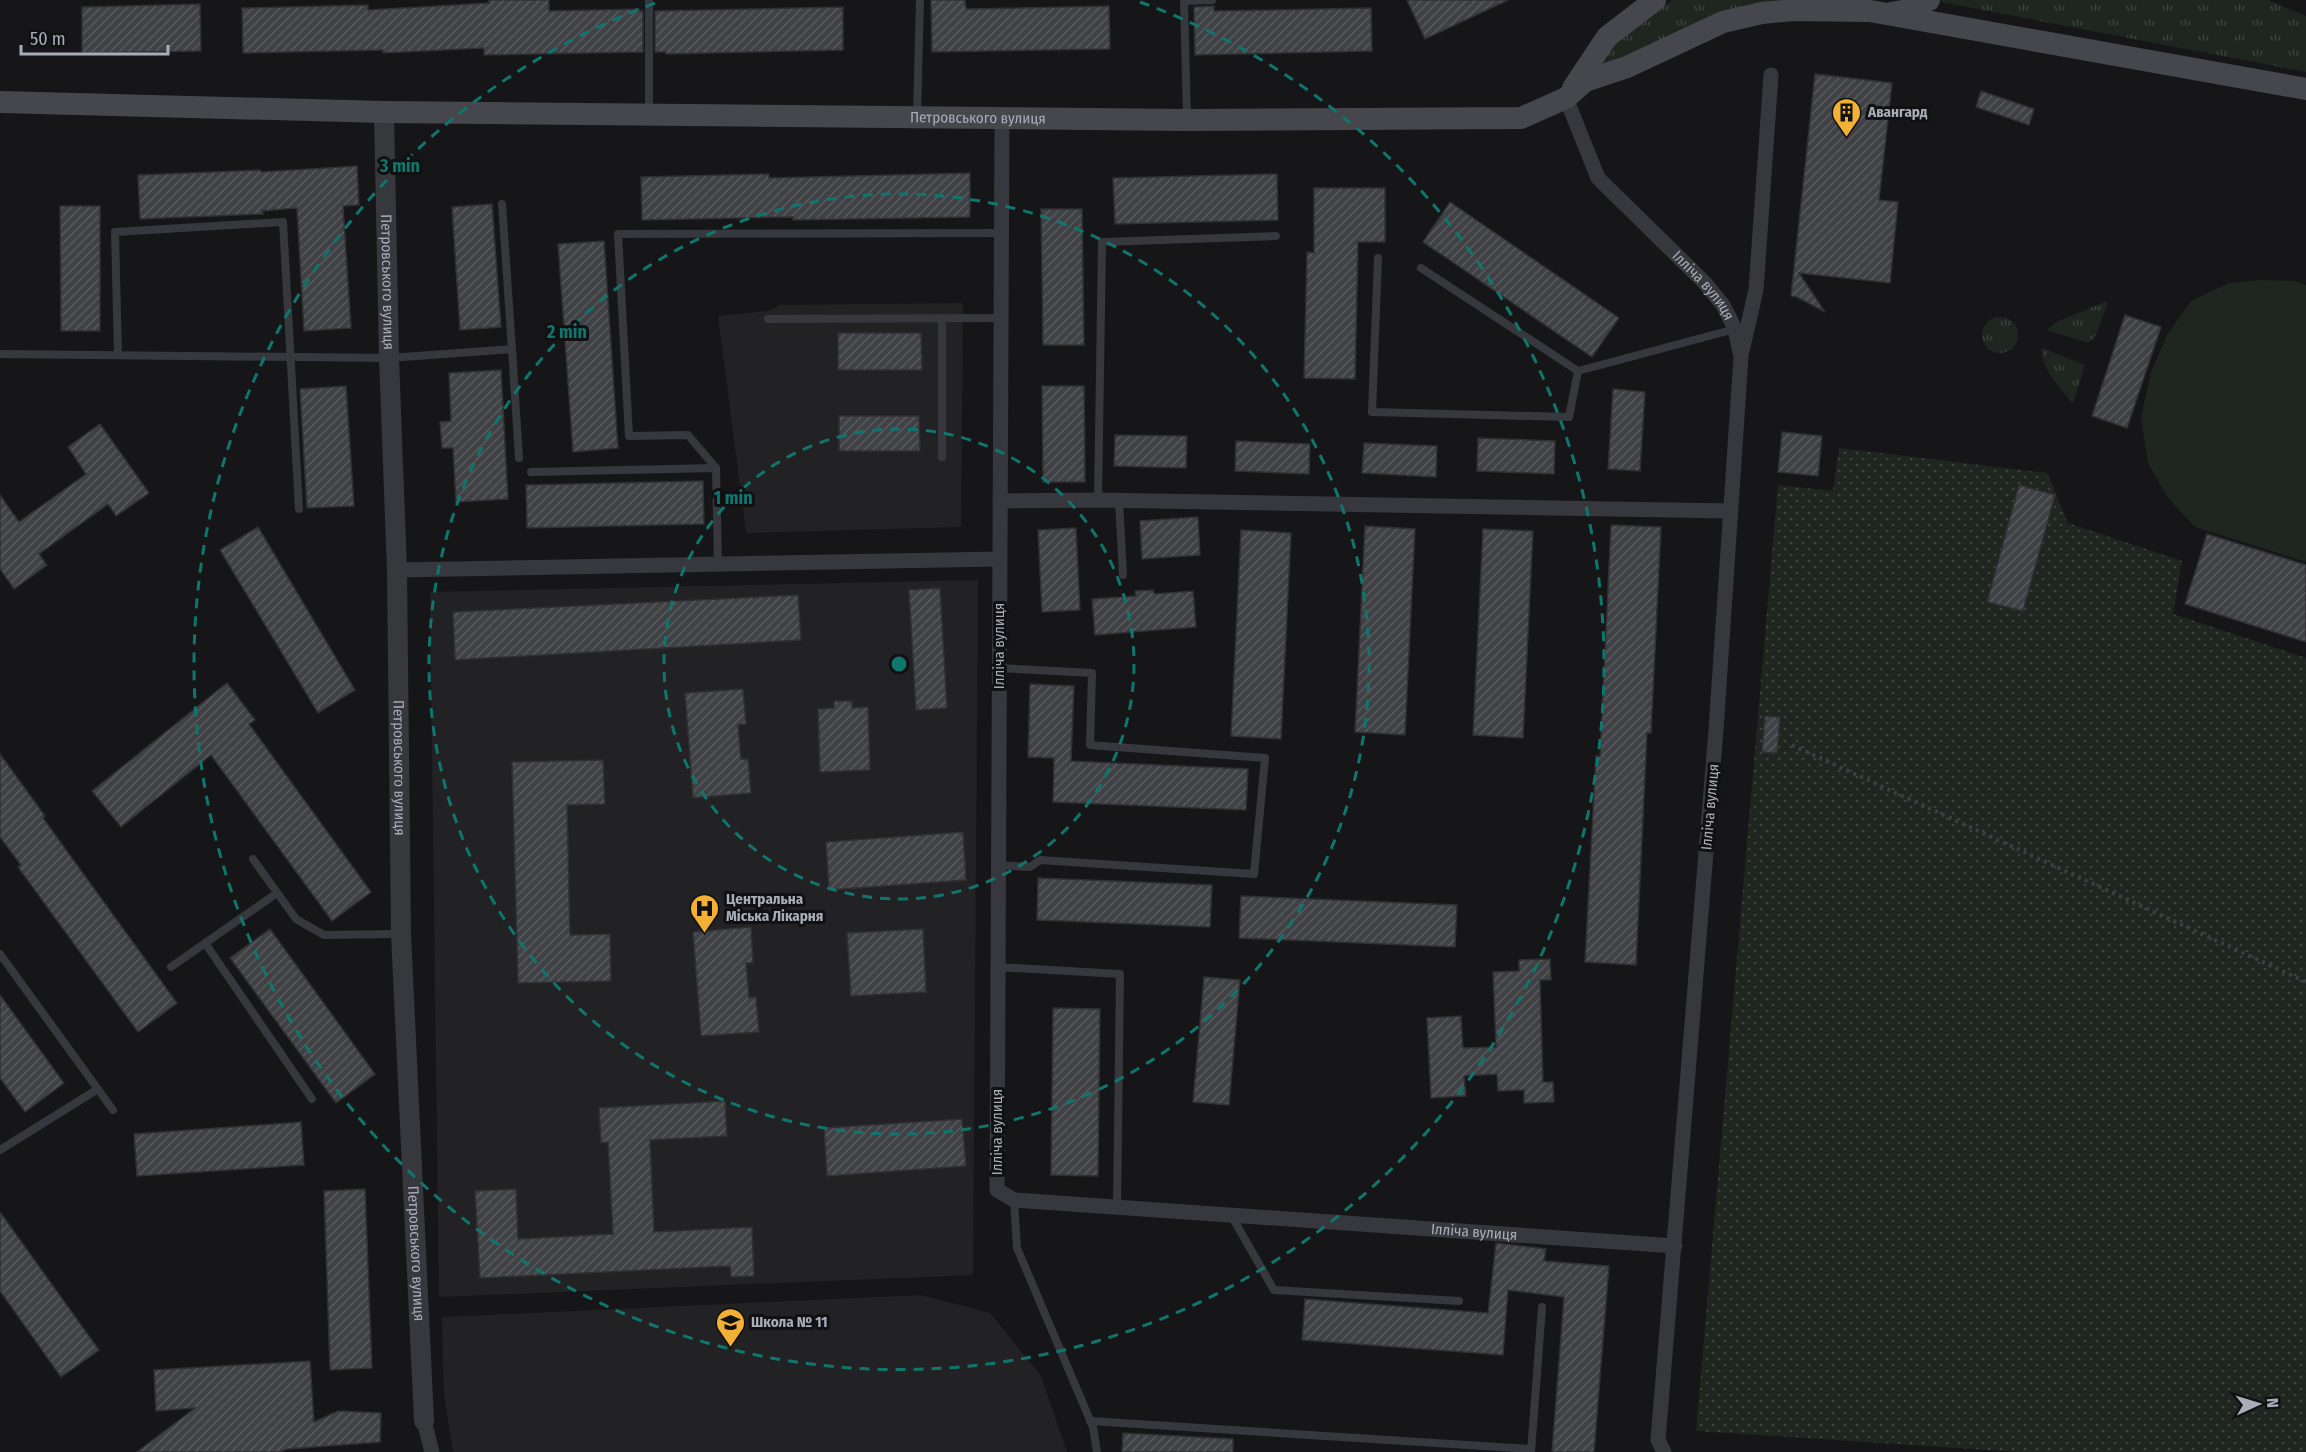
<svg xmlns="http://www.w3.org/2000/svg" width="2306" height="1452" viewBox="0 0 2306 1452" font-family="'Fira Sans Condensed',sans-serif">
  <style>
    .built { fill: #222225 }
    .grass { fill: url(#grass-tufts) }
    .park { fill: url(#park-dots) }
    .pitch { fill: #1e261f }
    .building { fill: url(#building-hatch); stroke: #303034; stroke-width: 1.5 }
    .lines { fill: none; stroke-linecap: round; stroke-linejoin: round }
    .path { stroke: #3d3f44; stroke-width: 4; stroke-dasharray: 3 4.5; stroke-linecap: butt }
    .service { stroke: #37383d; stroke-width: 8 }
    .minor { stroke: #37383d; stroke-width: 15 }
    .tertiary { stroke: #37383d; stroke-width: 20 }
    .secondary { stroke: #45474d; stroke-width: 22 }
    .ring { fill: none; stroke: #0f766e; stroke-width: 3; stroke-dasharray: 10 8 }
    .labels { text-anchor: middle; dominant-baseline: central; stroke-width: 6; stroke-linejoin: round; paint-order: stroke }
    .poi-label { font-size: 15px; font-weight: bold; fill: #a8adb8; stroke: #111113; text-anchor: start }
    .street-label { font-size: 15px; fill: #a8adb8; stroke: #111113 }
    .centre { fill: #0f766e; stroke: #111113; stroke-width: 3 }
    .ring-label { font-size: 18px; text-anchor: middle; font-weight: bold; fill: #0f766e; stroke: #111113; stroke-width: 6; stroke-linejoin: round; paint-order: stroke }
  </style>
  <defs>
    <pattern id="grass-tufts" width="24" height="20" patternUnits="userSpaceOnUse" patternTransform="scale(1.5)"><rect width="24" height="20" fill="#1e261f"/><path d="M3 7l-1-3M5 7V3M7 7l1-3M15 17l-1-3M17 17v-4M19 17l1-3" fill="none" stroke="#3c433d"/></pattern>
    <pattern id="park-dots" width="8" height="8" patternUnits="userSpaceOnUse" patternTransform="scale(1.5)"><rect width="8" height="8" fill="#1e261f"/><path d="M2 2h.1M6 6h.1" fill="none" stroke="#3c433d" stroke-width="1.8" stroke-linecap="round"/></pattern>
    <pattern id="building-hatch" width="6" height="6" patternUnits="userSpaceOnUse" patternTransform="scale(1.5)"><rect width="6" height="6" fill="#404145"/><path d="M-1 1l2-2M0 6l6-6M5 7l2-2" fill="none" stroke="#595a5e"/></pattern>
  </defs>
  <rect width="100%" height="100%" fill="#161618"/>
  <g class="built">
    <polygon points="963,303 961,527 746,533 718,316 768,311 780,305"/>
    <polygon points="978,580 973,1275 439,1297 430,592"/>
    <polygon points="921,1295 990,1313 1041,1376 1067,1452 453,1452 444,1395 442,1317"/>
  </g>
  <g class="grass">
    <polygon points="1672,0 1810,0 1577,73"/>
    <polygon points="1942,0 2268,0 2306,16 2306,72 1941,2"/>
    <polygon points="2107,301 2107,305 2095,337 2088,343 2047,330 2056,322"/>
    <circle cx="2000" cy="335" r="18"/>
    <path d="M2042,348L2085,365L2073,404C2062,389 2040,369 2042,348Z"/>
  </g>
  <polygon class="park" points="1839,448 2047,473 2068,523 2182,561 2173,614 2306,658 2306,1452 2018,1452 1696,1431 1778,485 1833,491"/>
  <polygon class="pitch" points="2261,280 2294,281 2306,285 2306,562 2195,527 2168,498 2148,463 2141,418 2151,372 2167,335 2191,301 2229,283"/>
  <g class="building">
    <polygon points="489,0 549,0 549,11 639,9 639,11 643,11 643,52 484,55 484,48 383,53 383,50 243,53 242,8 368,5 368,10 489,3"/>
    <polygon points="931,0 965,0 966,9 1109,6 1110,49 932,52"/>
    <polygon points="1407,0 1508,0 1425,39"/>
    <polygon points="200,4 201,51 82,53 82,7"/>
    <polygon points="1214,6 1214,11 1371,8 1372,51 1195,55 1194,7"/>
    <polygon points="843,7 843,50 666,54 666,52 655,52 655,11"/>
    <polygon points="1815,74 1892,83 1879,200 1898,202 1890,283 1799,273 1825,312 1797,297 1791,296"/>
    <polygon points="1981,91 2034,109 2029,125 1976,107"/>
    <polygon points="357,166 359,205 343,206 351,328 304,331 297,208 262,211 263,214 140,219 138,175 260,170 261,172"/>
    <polygon points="970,173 970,217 793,220 793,217 642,220 641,177 769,174 769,178"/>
    <polygon points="1277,174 1278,220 1115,224 1113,178"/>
    <polygon points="1314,188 1385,188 1385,242 1358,242 1355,379 1304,378 1307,252 1314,253"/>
    <polygon points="1450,202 1619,318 1592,357 1423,242"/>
    <polygon points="492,204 501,327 460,330 452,207"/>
    <polygon points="60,206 100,206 100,331 61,331"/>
    <polygon points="1041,209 1082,209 1084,345 1043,345"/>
    <polygon points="604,241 618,448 573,452 558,244"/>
    <polygon points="2125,315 2161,327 2127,428 2092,416"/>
    <polygon points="838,333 921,333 922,370 838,370"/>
    <polygon points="501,370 508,499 456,502 453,448 442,448 440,422 451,421 449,373"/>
    <polygon points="346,386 354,506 307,508 300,389"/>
    <polygon points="1042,386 1084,386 1085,482 1043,482"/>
    <polygon points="1613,389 1645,392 1640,471 1608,469"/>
    <polygon points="839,416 919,416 920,451 839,451"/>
    <polygon points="100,424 149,493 116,516 108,504 39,554 47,565 14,589 0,569 0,495 19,522 86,474 68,447"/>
    <polygon points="1782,432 1822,436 1818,476 1778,472"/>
    <polygon points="1115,435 1187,436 1186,468 1114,466"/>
    <polygon points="1478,438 1555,441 1554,474 1477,471"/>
    <polygon points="1236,441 1310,444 1309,474 1235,471"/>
    <polygon points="1364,443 1437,446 1436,477 1362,473"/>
    <polygon points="703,481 704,524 527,528 526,485"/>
    <polygon points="2019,485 2055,495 2023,611 1987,602"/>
    <polygon points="1198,517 1200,555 1142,559 1140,521"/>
    <polygon points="1611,525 1661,527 1651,733 1647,733 1636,965 1585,962 1596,756 1600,757"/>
    <polygon points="1365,526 1415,529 1405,735 1355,732"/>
    <polygon points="258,527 355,690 318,713 220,550"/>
    <polygon points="1076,528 1080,610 1042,612 1038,530"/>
    <polygon points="1483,529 1533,531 1523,738 1473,735"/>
    <polygon points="1241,530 1291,533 1281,739 1231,736"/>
    <polygon points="2207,534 2306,565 2306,642 2185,604"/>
    <polygon points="940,588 947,708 916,710 909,590"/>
    <polygon points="1153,590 1154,594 1193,591 1196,627 1095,635 1092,599 1136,596 1135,591"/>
    <polygon points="798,595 801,640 455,660 453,612"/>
    <polygon points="227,683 255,720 249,724 371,892 332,921 211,755 121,827 92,791"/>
    <polygon points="1030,684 1074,686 1071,761 1248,769 1246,810 1053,802 1054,758 1028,757"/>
    <polygon points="743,689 746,724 738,725 741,759 748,759 751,793 693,798 685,693"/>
    <polygon points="834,701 852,701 852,708 868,707 870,770 820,772 818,709 834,708"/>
    <polygon points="1765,716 1780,717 1777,753 1762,752"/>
    <polygon points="0,754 45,816 43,818 177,1003 138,1032 18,867 21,865 0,837"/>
    <polygon points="603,760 605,804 567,805 570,935 610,934 611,981 518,983 512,762"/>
    <polygon points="963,832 966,880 829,890 826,842"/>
    <polygon points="1038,878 1212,885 1210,927 1037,920"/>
    <polygon points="1241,896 1457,905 1455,947 1239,938"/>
    <polygon points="751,927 753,963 746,963 749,998 756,997 759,1032 701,1036 693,932"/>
    <polygon points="270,929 375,1074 336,1103 230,958"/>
    <polygon points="923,929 926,992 851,996 847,933"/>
    <polygon points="1550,959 1551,980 1540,980 1543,1082 1553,1082 1554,1102 1524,1103 1524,1090 1498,1091 1497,1074 1464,1076 1466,1096 1431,1098 1427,1018 1461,1016 1463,1048 1496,1047 1493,972 1519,971 1519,960"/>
    <polygon points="1204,977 1240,980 1229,1105 1193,1102"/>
    <polygon points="0,995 64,1083 25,1112 0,1078"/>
    <polygon points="1053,1008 1100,1009 1098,1176 1051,1175"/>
    <polygon points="725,1101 727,1136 650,1140 654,1232 752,1227 754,1276 731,1277 730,1266 480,1278 475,1191 516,1189 518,1239 613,1234 608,1142 601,1143 599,1108"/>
    <polygon points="962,1119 966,1166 827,1176 824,1128"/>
    <polygon points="301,1122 304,1165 137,1176 134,1134"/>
    <polygon points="365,1189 372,1368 330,1370 324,1191"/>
    <polygon points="0,1212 99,1350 61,1377 0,1291"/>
    <polygon points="1496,1243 1546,1249 1544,1261 1609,1266 1594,1452 1552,1452 1564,1297 1508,1290 1503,1355 1302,1340 1305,1299 1488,1313"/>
    <polygon points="310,1361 314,1422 338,1411 381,1413 380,1442 288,1449 279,1452 137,1452 195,1408 156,1411 154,1370"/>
    <polygon points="1123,1433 1233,1439 1233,1452 1122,1452"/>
  </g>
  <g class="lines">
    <polyline class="path" points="1792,745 2306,982"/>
    <g class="service">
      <polyline points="649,0 649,113"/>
      <polyline points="1184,0 1187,118"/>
      <polyline points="1184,1 1212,0"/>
      <polyline points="917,115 920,0"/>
      <polyline points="502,204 512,349"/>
      <polyline points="1378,258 1372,412 1569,417 1578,371 1735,329"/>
      <polyline points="1421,268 1578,371"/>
      <polyline points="768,319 1001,318"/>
      <polyline points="0,354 389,358 512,349 519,458"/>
      <polyline points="118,354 115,232 283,222 299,509"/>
      <polyline points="942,457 942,318"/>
      <polyline points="716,468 688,435 629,436 618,234 1002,233"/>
      <polyline points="531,472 716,468 718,565"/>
      <polyline points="1098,500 1102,242 1276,236"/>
      <polyline points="1119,500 1123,575"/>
      <polyline points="253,859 296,919 324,935 399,934"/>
      <polyline points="998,865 1030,867 1040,860 1254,874 1265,758 1090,745 1092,673 998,668"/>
      <polyline points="205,943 312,1099"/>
      <polyline points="0,954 113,1110"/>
      <polyline points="171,967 277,893"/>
      <polyline points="997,967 1120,974 1117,1206"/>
      <polyline points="0,1150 98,1089"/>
      <polyline points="1014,1200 1017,1248 1093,1427 1097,1452"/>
      <polyline points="1231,1215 1274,1290 1459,1301"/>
      <polyline points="1090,1421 1531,1449"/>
      <polyline points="1531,1452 1542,1307"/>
    </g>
    <g class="minor">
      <path id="s1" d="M1566,98L1598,178L1704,282L1723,305L1735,329L1741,357L1716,730L1658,1440L1664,1452"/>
      <path id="s2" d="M1002,119L997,1190L1014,1200L1675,1246"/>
      <polyline points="1742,351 1756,290 1771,75"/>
      <polyline points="1000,501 1098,500 1730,511"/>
      <polyline points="397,570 999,559"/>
      <polyline points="424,1421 432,1452"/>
    </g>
    <path class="tertiary" id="s3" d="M384,112L389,358L397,570L401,934L424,1421"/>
    <g class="secondary">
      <polyline points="1853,8 2306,89"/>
      <polyline points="1891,13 1909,10 1929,0"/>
      <polyline points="1573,88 1607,37 1655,0"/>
      <path id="s4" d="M0,102L384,112L1187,120L1521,118L1566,98L1585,81L1627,67L1723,22L1762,13L1794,10L1868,11"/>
    </g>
  </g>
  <g class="ring">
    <circle cx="899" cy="664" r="235"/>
    <circle cx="899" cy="664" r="470"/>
    <path d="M1140 2A705 705 0 1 1 658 2"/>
  </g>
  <defs>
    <symbol id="building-pin" viewBox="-11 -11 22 30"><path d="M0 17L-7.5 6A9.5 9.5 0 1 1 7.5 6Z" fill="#f2b134" stroke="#111113"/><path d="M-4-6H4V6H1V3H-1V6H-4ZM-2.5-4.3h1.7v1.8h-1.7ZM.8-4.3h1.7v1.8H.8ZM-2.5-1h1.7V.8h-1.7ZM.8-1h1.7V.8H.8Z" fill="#111"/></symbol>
    <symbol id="hospital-pin" viewBox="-11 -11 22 30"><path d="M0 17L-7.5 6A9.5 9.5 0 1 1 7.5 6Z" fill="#f2b134" stroke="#111113"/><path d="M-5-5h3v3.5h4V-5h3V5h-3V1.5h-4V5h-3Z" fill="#111"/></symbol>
    <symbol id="school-pin" viewBox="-11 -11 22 30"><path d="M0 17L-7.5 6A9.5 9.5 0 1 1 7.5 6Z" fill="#f2b134" stroke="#111113"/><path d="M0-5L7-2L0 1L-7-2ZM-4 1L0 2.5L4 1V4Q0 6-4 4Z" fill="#111"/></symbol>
  </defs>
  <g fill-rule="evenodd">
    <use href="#building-pin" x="1830" y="96" width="33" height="45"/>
    <use href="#hospital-pin" x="688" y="892" width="33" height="45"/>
    <use href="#school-pin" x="714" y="1306" width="33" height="45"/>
  </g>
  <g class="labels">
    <g class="poi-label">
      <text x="1868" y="112">Авангард</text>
      <text x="726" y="899">Центральна<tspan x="726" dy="17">Міська Лікарня</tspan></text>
      <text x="751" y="1322">Школа № 11</text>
    </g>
    <g class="street-label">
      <text stroke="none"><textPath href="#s4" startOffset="978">Петровського вулиця</textPath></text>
      <text stroke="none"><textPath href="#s3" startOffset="170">Петровського вулиця</textPath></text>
      <text stroke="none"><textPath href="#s1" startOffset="237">Ілліча вулиця</textPath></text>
      <text transform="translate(999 646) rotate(-90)">Ілліча вулиця</text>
      <text stroke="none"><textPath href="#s3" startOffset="656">Петровського вулиця</textPath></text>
      <text transform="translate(1710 807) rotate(-85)">Ілліча вулиця</text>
      <text transform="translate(997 1132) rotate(-90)">Ілліча вулиця</text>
      <text stroke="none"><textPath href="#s2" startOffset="1552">Ілліча вулиця</textPath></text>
      <text stroke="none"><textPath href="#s3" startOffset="1142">Петровського вулиця</textPath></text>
    </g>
  </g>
  <circle cx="899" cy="664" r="9" class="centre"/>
  <g class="ring-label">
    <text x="400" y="172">3 min</text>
    <text x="567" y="338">2 min</text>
    <text x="733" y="504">1 min</text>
  </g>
  <g transform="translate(2258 1404) rotate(86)" stroke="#111113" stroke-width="4.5" paint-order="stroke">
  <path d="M0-4.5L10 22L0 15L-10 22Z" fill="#a8adb8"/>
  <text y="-9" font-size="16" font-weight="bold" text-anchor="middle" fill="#a8adb8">N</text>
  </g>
  <path d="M21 45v9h147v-9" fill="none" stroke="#a8adb8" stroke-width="3"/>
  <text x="30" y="45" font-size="18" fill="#a8adb8" stroke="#111113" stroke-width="4.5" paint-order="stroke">50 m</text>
</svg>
